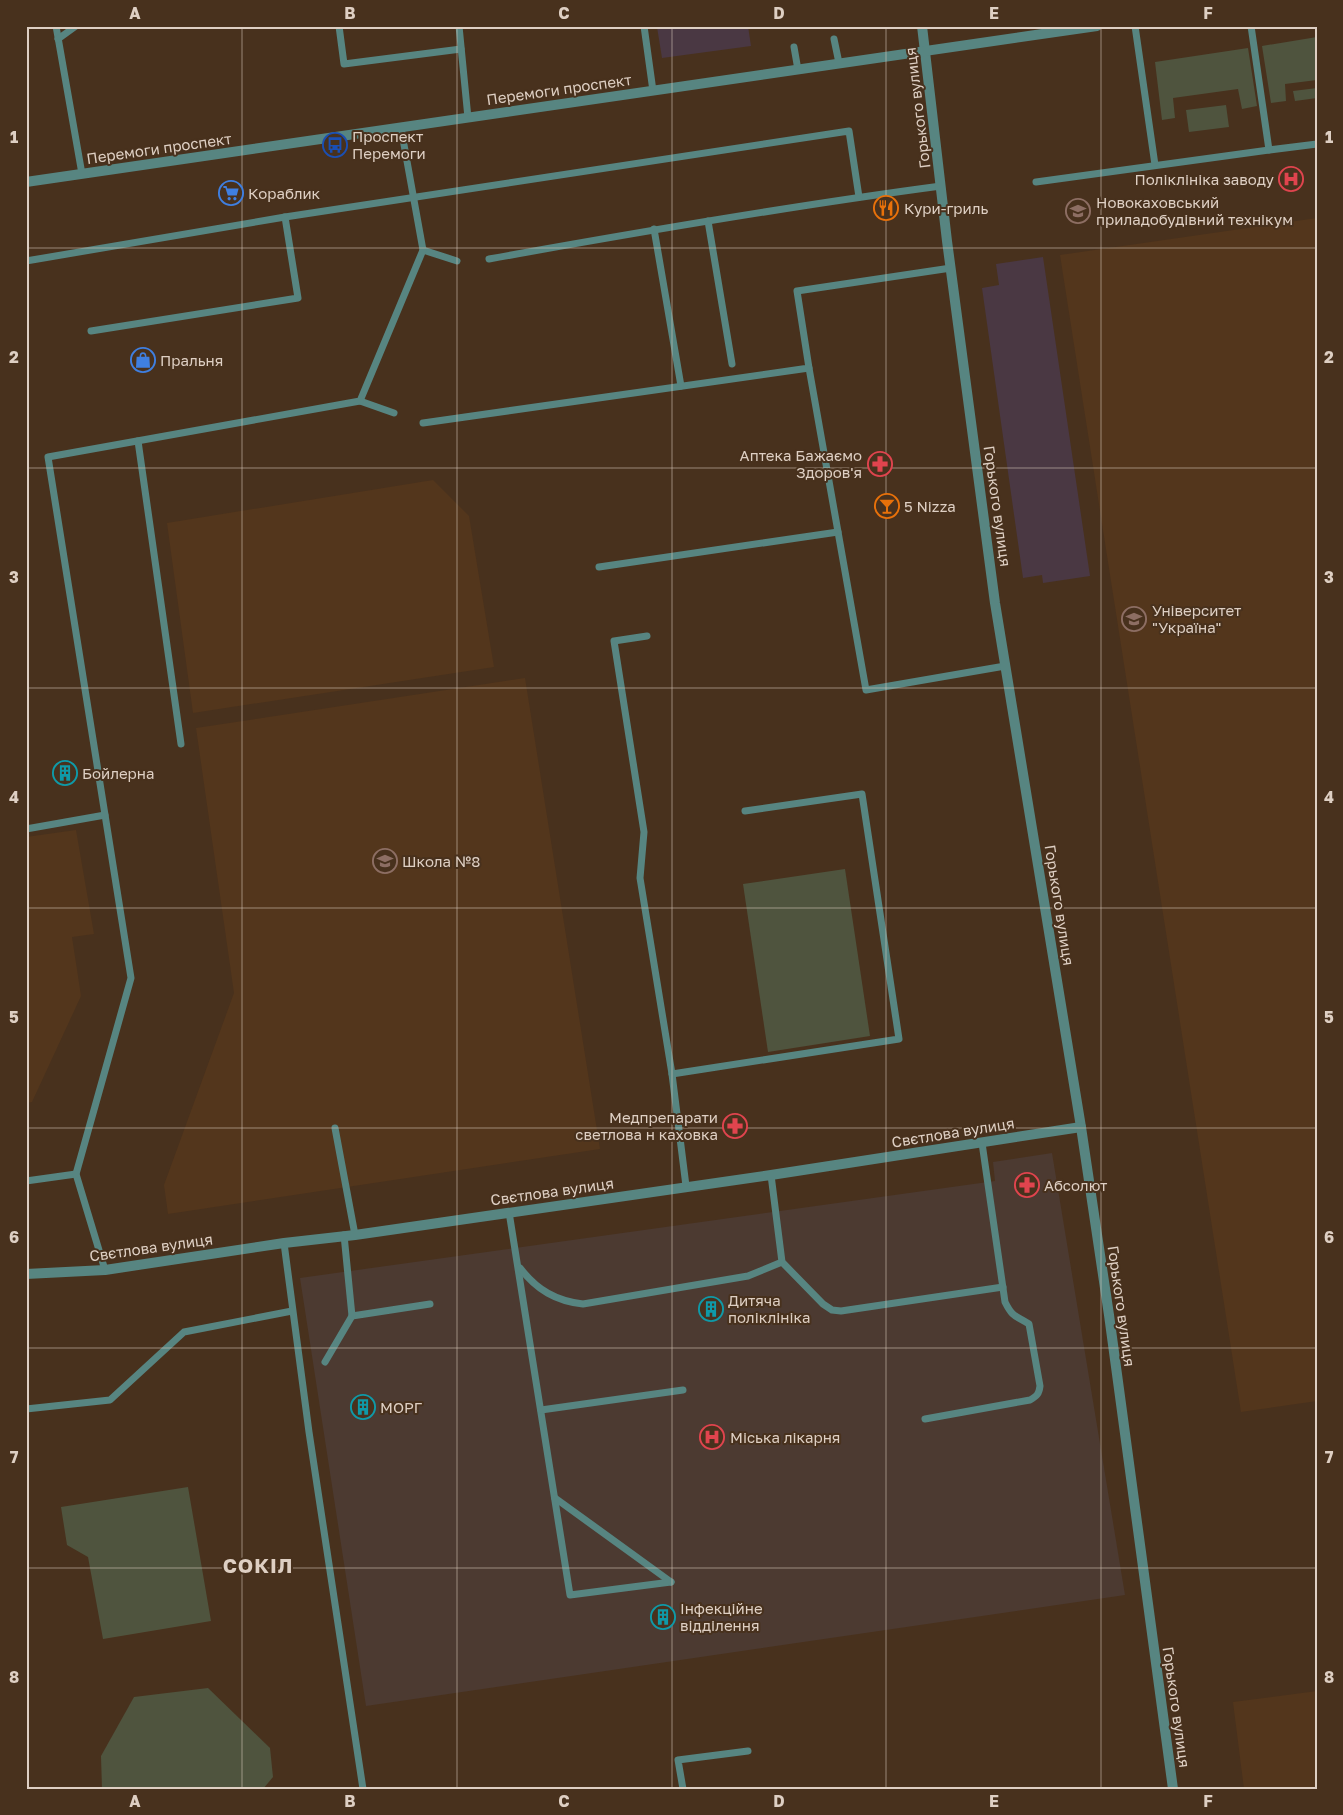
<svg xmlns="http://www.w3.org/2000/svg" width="1343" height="1815" viewBox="0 0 1343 1815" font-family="'Golos Text',sans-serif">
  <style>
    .commercial { fill: #4a3843 }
    .built { fill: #53361c }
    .medical { fill: #4c3a31 }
    .green { fill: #4f543e }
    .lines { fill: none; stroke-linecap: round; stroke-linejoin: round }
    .lane { stroke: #578581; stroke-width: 7 }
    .street { stroke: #578581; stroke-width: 10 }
    .grid { fill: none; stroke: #decfc3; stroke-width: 1; stroke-opacity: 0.55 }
    .labels { text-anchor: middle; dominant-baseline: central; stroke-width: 4; stroke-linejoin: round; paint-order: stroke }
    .street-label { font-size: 15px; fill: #decfc3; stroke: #48311d }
    .poi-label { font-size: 15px; fill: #decfc3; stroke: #48311d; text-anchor: start }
    .district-label { font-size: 20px; font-weight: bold; letter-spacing: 1px; fill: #decfc3; stroke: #48311d }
    .neatline { fill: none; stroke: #decfc3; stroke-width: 2 }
    .grid-label { font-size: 16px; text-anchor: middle; font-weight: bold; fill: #decfc3 }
  </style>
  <rect width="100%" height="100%" fill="#48311d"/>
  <g class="commercial">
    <polygon points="748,26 751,46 662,58 657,27"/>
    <polygon points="1043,257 1090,576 1043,583 1042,575 1023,578 982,288 999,285 996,264"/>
  </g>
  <g class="built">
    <polygon points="1317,218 1317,1401 1241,1412 1060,255"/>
    <polygon points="433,480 469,516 494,667 193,713 167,523"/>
    <polygon points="525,678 600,1149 168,1214 164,1185 234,993 196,728"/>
    <polygon points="76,830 94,934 72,937 81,996 32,1102 26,1103 26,837"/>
    <polygon points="1317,1691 1317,1789 1244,1789 1233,1702"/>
  </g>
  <polygon class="medical" points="1052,1153 1125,1595 366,1706 300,1278 995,1181 993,1162"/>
  <g class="green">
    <polygon points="1317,37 1317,80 1285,84 1286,101 1271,103 1262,46"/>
    <polygon points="1248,48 1257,106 1242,109 1238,89 1173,98 1175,118 1162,120 1155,62"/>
    <polygon points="1317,88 1317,98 1295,101 1293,91"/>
    <polygon points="1226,105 1229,127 1189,132 1186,110"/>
    <polygon points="845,869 870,1036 768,1052 743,884"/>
    <polygon points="188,1487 211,1621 103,1639 88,1557 67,1545 61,1507"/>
    <polygon points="208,1688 270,1748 273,1777 263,1789 102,1789 101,1756 134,1697"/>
  </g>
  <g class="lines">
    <g class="lane">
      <polyline points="56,26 82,174"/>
      <polyline points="339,26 344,64 461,49"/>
      <polyline points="459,26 468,118"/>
      <polyline points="644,26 653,91"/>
      <polyline points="1135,26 1155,165"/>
      <polyline points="1251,26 1269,150 1317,144"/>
      <polyline points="58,39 76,26"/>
      <polyline points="834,39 839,63"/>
      <polyline points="794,47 798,70"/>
      <polyline points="1036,182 1269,150"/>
      <polyline points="708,221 732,364"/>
      <polyline points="654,229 681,386"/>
      <polyline points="423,250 457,261"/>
      <path d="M489,259C639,232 790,206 941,186"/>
      <polyline points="26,261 285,217 849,131 859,197"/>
      <polyline points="91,331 298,298 285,217"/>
      <polyline points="809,368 866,690 1005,666"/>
      <polyline points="360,401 394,413"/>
      <polyline points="423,423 809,368 797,291 951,268"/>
      <polyline points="138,441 181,744"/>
      <polyline points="599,567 838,532"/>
      <polyline points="647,636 614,641 644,832 640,878 672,1074 686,1186"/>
      <polyline points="26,829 105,815"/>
      <polyline points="672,1074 899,1039 862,794 745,811"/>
      <polyline points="335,1128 355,1235"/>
      <polyline points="771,1175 782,1262 823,1304 832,1310 841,1311 1003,1287"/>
      <polyline points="26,1181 76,1174"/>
      <polyline points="509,1212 570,1595 671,1582"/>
      <polyline points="284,1243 309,1432 363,1789"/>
      <path d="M520,1268C537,1290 556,1301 583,1304L748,1276L782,1262"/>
      <polyline points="105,1270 76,1174 131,978 48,457 360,401 423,250 401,128"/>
      <polyline points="352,1316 430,1304"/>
      <polyline points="325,1362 352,1316 344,1235"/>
      <polyline points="26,1409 110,1400 184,1332 292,1311"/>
      <polyline points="541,1410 683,1390"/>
      <path d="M925,1419L1030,1400C1037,1396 1039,1394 1040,1386L1029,1324C1015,1315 1013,1318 1005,1302L982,1143"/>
      <polyline points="555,1498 671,1582"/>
      <polyline points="683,1789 678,1760 748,1751"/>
    </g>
    <g class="street">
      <polyline points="922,26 947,241 995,603 1081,1127 1109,1315 1173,1789"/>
      <polyline points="26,182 1097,26"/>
      <polyline points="26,1274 105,1270 284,1243 355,1235 771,1175 1081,1127"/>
    </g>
  </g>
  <path class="grid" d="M242,26V1789M457,26V1789M672,26V1789M886,26V1789M1101,26V1789M26,248H1317M26,468H1317M26,688H1317M26,908H1317M26,1128H1317M26,1348H1317M26,1568H1317"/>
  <defs>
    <symbol id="bus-ring" viewBox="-11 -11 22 22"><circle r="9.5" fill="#48311d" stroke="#1a4fb4" stroke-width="1.5"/><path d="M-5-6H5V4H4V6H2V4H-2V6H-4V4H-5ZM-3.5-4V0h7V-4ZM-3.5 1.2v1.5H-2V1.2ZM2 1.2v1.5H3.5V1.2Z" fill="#1a4fb4"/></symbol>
    <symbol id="hospital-ring" viewBox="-11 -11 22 22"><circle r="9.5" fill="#48311d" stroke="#e0444e" stroke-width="1.5"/><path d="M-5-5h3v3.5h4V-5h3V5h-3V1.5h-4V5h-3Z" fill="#e0444e"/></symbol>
    <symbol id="supermarket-ring" viewBox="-11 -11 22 22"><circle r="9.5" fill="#48311d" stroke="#3f7fe0" stroke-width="1.5"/><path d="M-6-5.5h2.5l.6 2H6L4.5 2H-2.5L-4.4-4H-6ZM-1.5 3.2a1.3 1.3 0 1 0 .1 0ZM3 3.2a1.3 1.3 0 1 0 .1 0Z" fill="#3f7fe0"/></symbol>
    <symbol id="restaurant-ring" viewBox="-11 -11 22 22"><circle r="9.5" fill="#48311d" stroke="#e8710a" stroke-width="1.5"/><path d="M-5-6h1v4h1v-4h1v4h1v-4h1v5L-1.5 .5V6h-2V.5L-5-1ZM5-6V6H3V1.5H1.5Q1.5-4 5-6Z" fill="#e8710a"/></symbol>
    <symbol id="university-ring" viewBox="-11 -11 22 22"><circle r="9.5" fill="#48311d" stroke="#8d6e63" stroke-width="1.5"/><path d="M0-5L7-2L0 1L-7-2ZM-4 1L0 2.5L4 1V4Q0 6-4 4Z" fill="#8d6e63"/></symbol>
    <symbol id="shop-ring" viewBox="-11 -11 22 22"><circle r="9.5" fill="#48311d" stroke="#3f7fe0" stroke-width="1.5"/><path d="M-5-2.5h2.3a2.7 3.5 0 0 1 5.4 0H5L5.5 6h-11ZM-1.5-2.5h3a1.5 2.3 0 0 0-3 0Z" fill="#3f7fe0"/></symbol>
    <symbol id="pharmacy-ring" viewBox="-11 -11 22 22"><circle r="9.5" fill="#48311d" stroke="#e0444e" stroke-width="1.5"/><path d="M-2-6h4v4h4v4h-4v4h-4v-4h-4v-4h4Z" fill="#e0444e"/></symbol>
    <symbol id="bar-ring" viewBox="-11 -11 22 22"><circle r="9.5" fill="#48311d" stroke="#e8710a" stroke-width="1.5"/><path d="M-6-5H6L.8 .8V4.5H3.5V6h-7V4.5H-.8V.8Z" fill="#e8710a"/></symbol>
    <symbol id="building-ring" viewBox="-11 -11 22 22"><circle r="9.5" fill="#48311d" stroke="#0f9aa8" stroke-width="1.5"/><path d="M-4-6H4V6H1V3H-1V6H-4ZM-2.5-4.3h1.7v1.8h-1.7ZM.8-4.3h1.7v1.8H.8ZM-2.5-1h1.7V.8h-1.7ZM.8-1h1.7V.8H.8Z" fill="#0f9aa8"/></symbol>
    <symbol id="school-ring" viewBox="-11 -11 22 22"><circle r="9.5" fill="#48311d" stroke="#8d6e63" stroke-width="1.5"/><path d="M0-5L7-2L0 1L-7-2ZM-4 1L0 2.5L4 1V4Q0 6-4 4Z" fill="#8d6e63"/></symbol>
  </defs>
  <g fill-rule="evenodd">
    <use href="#bus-ring" x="321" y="131" width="28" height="28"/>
    <use href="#hospital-ring" x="1277" y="165" width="28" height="28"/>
    <use href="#supermarket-ring" x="217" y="179" width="28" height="28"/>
    <use href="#restaurant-ring" x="872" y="194" width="28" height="28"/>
    <use href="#university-ring" x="1064" y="197" width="28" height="28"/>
    <use href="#shop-ring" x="129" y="346" width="28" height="28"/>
    <use href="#pharmacy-ring" x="866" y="450" width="28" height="28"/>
    <use href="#bar-ring" x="873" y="492" width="28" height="28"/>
    <use href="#university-ring" x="1120" y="605" width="28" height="28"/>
    <use href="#building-ring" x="51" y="759" width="28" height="28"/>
    <use href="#school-ring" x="371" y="847" width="28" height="28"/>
    <use href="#pharmacy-ring" x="721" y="1112" width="28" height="28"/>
    <use href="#pharmacy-ring" x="1013" y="1171" width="28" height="28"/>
    <use href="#building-ring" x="697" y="1295" width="28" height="28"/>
    <use href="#building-ring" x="349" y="1393" width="28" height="28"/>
    <use href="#hospital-ring" x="698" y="1423" width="28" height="28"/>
    <use href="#building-ring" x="649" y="1603" width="28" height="28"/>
  </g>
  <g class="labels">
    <g class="street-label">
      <text transform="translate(559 89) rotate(-8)">Перемоги проспект</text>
      <text transform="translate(917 108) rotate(-97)">Горького вулиця</text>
      <text transform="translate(159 148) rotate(-8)">Перемоги проспект</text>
      <text transform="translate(998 506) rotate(82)">Горького вулиця</text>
      <text transform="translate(1060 905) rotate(81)">Горького вулиця</text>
      <text transform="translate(953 1132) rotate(-9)">Свєтлова вулиця</text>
      <text transform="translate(552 1191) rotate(-8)">Свєтлова вулиця</text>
      <text transform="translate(151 1247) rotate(-8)">Свєтлова вулиця</text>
      <text transform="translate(1122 1306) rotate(82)">Горького вулиця</text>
      <text transform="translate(1177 1707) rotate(82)">Горького вулиця</text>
    </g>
    <g class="poi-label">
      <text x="352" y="136">Проспект<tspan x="352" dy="17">Перемоги</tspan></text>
      <text x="1274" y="179" text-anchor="end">Поліклініка заводу</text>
      <text x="248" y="193">Кораблик</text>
      <text x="1096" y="202">Новокаховський<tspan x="1096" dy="17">приладобудівний технікум</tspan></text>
      <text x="904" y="208">Кури-гриль</text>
      <text x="160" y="360">Пральня</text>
      <text x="862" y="455" text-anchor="end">Аптека Бажаємо<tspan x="862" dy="17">Здоров'я</tspan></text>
      <text x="904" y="506">5 Nizza</text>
      <text x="1152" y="610">Університет<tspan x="1152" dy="17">"Україна"</tspan></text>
      <text x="82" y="773">Бойлерна</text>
      <text x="402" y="861">Школа №8</text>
      <text x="718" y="1117" text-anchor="end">Медпрепарати<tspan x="718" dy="17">светлова н каховка</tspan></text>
      <text x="1044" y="1185">Абсолют</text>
      <text x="728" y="1300">Дитяча<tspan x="728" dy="17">поліклініка</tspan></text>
      <text x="380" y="1407">МОРГ</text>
      <text x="730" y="1437">Міська лікарня</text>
      <text x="680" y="1608">Інфекційне<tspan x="680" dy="17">відділення</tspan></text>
    </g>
    <g class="district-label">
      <text x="258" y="1565">СОКІЛ</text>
    </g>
  </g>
  <rect width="1343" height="1815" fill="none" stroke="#48311d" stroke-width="55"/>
  <rect x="28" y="28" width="1288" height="1760" class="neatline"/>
  <g class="grid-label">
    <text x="135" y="19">A</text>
    <text x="350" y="19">B</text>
    <text x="564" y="19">C</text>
    <text x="779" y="19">D</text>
    <text x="994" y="19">E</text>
    <text x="1208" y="19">F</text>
    <text x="14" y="143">1</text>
    <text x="1329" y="143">1</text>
    <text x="14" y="363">2</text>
    <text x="1329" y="363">2</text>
    <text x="14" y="583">3</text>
    <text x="1329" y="583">3</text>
    <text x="14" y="803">4</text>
    <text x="1329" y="803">4</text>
    <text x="14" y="1023">5</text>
    <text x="1329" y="1023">5</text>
    <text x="14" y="1243">6</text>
    <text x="1329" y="1243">6</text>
    <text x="14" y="1463">7</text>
    <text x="1329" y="1463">7</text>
    <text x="14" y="1683">8</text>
    <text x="1329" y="1683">8</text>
    <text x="135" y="1807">A</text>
    <text x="350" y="1807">B</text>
    <text x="564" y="1807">C</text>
    <text x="779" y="1807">D</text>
    <text x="994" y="1807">E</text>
    <text x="1208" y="1807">F</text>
  </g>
</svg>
